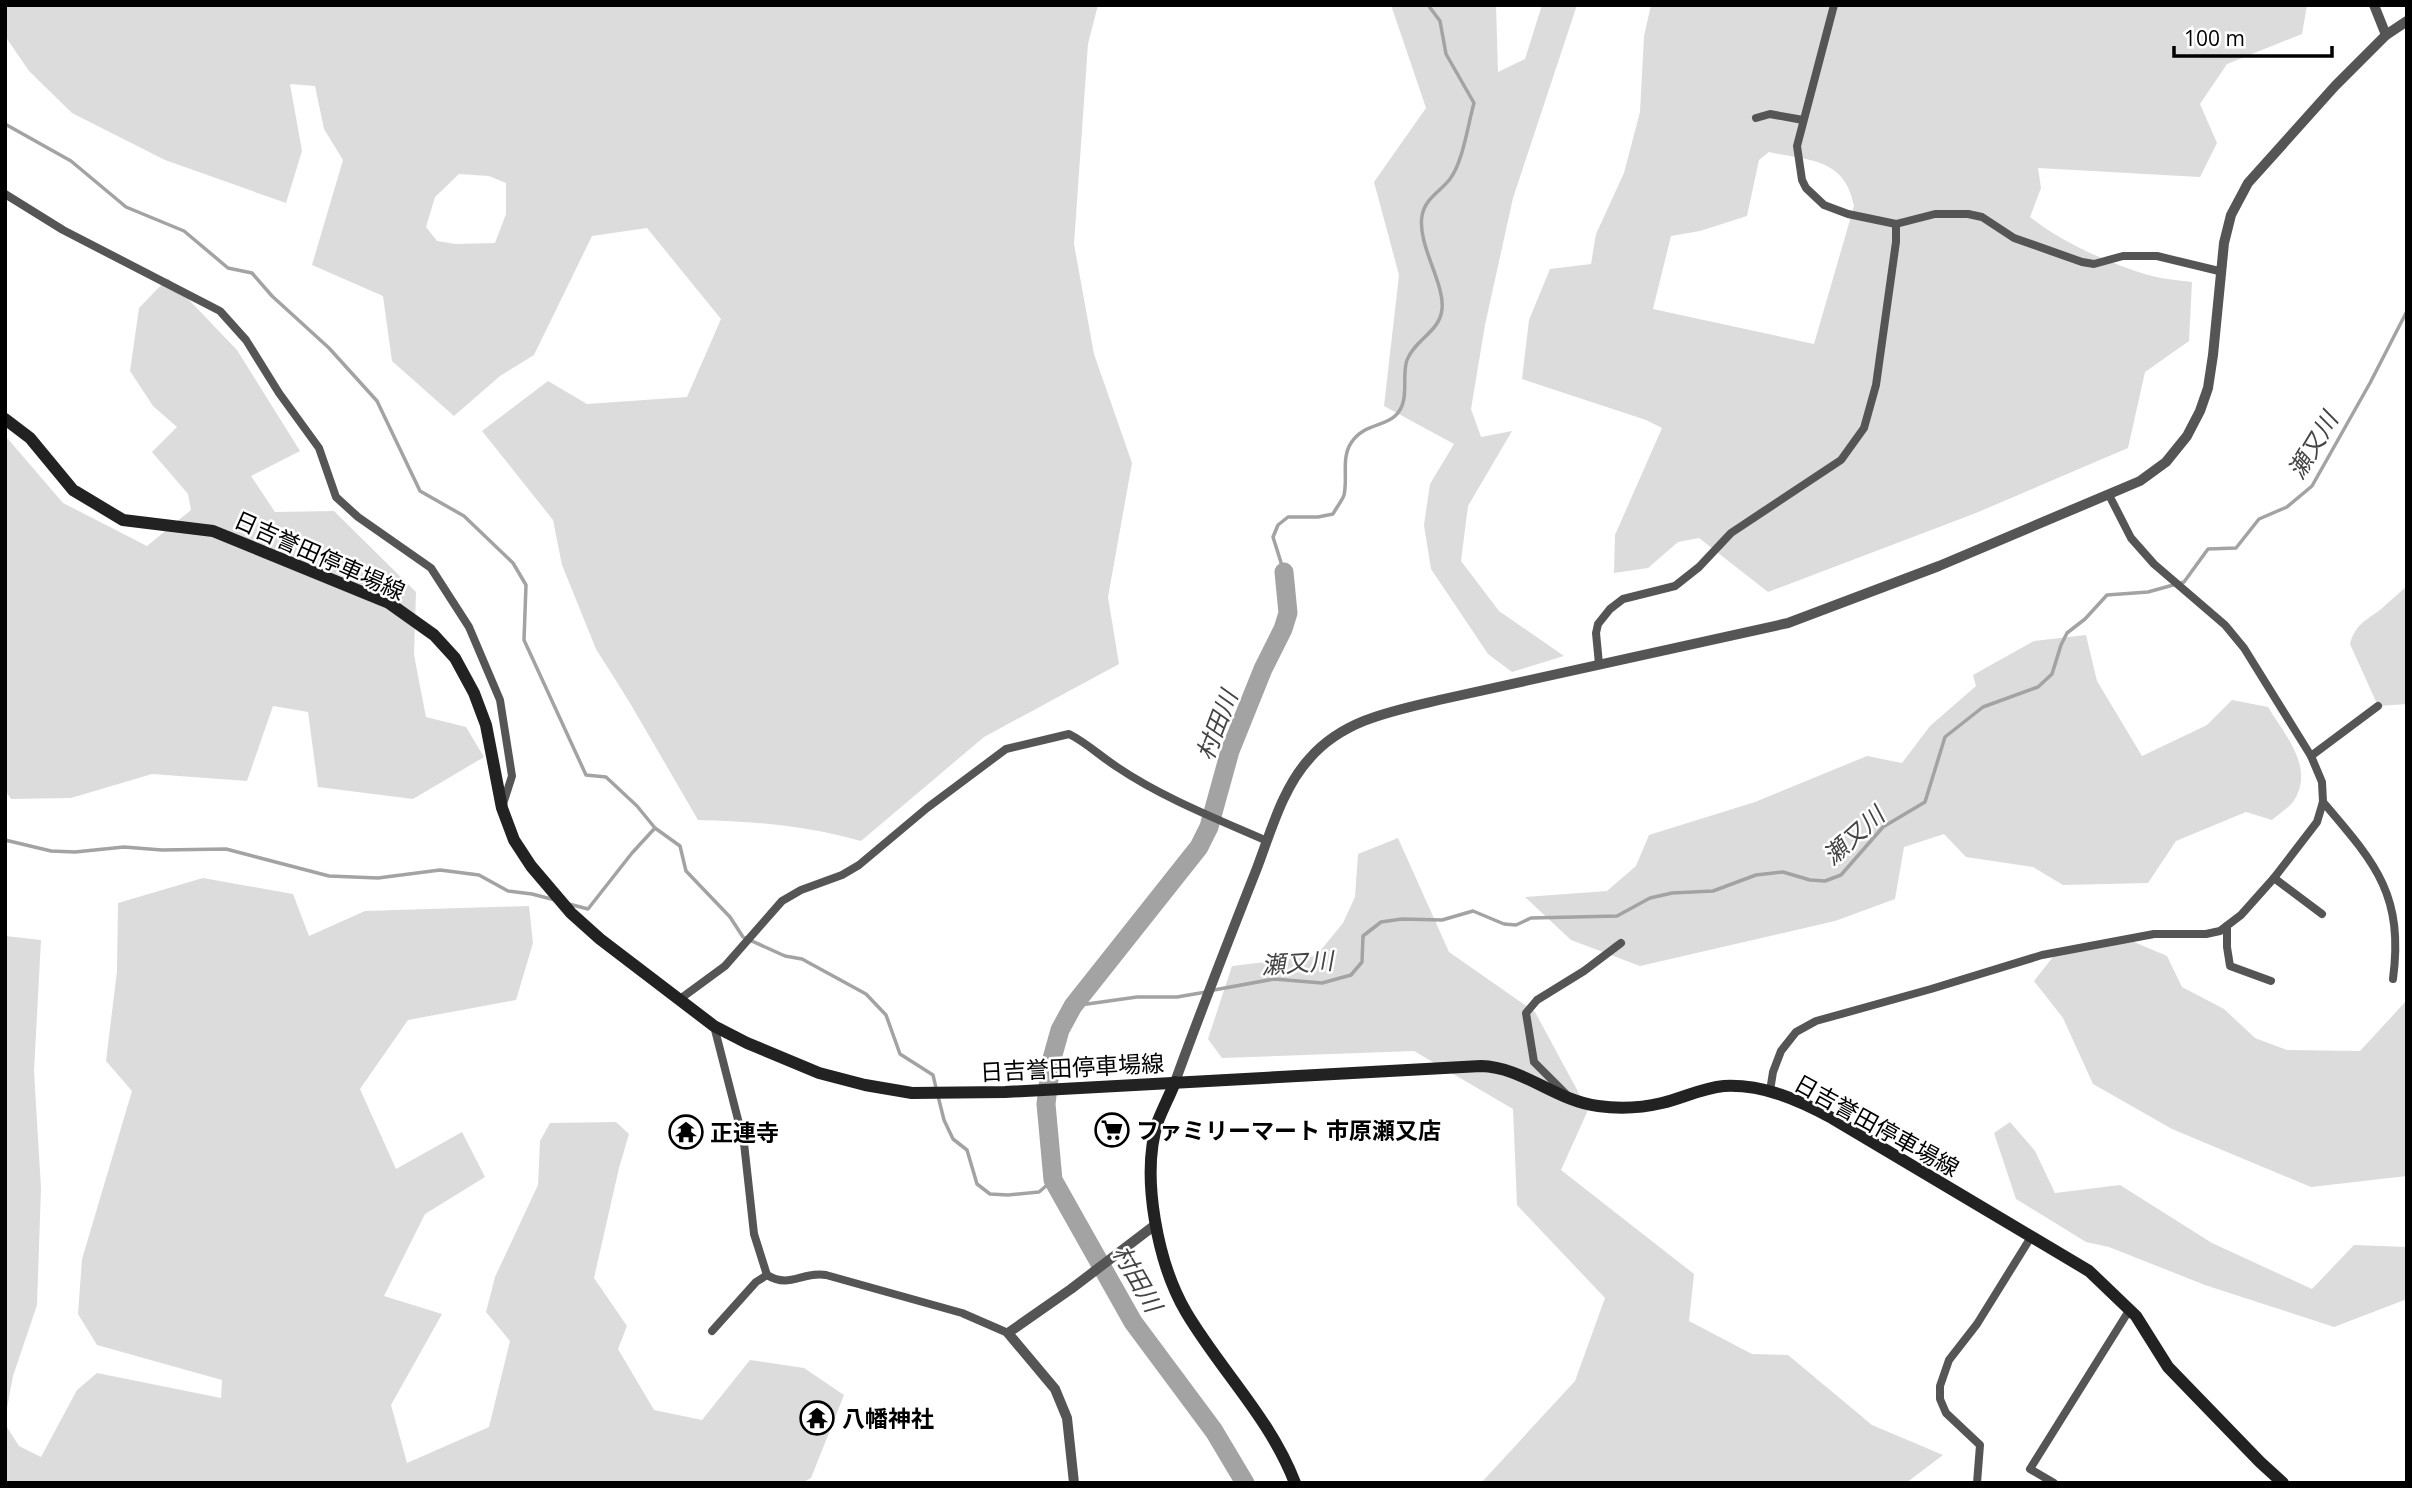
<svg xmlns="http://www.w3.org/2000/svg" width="2412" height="1488" viewBox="0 0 2412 1488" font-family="'Open Sans','Noto Sans JP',sans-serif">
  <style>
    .green { fill: #dcdcdc; fill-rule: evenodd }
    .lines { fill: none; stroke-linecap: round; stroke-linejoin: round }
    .stream { stroke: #a3a3a3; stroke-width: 3.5 }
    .river { stroke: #a3a3a3; stroke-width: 19 }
    .minor { stroke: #555; stroke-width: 8 }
    .tertiary { stroke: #555; stroke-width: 10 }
    .secondary { stroke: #222; stroke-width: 12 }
    .labels { text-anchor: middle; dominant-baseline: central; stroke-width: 5; stroke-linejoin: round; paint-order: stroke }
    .street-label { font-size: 23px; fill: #000; stroke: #fff }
    .poi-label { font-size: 23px; font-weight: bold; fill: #000; stroke: #fff; text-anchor: start }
    .water-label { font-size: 24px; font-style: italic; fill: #444; stroke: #fff }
  </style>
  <rect width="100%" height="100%" fill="#fff"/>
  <g class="green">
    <path d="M5,5H1098L1088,44L1074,244L1094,354L1132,463L1108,597L1119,664L984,737L861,841C807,826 753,821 698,820L630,703L596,649L562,565L553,520L482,431L548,381L587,404L687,397L721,319L647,228L592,236L534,355L500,376L454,416L392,361L383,296L312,265L343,160L324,129L315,86L290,84L302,151L286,203L165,160L72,113L29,71L5,36ZM459,174L489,176L506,183V214L495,243L456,244L437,241L426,227L435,197Z"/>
    <polygon points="1391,5 1496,5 1498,72 1525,59 1542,5 1577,5 1513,198 1485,325 1471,409 1481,437 1512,431 1468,506 1461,561 1499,611 1564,656 1512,672 1488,654 1431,569 1424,525 1430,484 1454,444 1384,406 1399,275 1374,182 1426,108"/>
    <path d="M1651,5H2307L2302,34L2227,64L2200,104L2217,143L2200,177L2038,168L2041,188L2030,217C2062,243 2109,263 2148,275C2162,279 2177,280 2192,282L2189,341L2145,372L2128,448L1976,513L1768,592L1699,538L1678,542L1648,568L1614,573L1615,535L1662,428L1646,420L1522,379L1529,320L1550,269L1591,264L1596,234L1624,173L1640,112L1644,36ZM1769,152C1809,161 1845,158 1854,206L1814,344L1653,309L1671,236L1700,231L1747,216L1759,160Z"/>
    <polygon points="168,278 237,350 300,451 251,476 275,512 334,511 416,592 414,655 426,717 466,727 484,757 413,799 318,787 308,712 273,706 247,781 152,774 71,798 11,799 5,790 5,440 8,439 63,503 147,546 191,510 188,494 152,452 177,427 153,406 130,371 139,308"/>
    <path d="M2407,586V704L2378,706L2350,644C2355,625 2365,621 2380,610C2389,602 2398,594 2407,586Z"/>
    <path d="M2086,635L2097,681L2142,756L2207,725L2232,700L2268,707C2285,735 2316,769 2293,802C2288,808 2279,814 2272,820L2246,812L2176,841L2148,883L2063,885L2033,867L1966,857L1944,834L1904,847L1895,899L1835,921L1640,966L1571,940L1525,897L1607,891L1636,866L1649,835L1755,802L1867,756L1902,763L1930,726L1976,686L1973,675L2034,641Z"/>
    <polygon points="1398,838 1449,952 1535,1012 1588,1110 1561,1170 1694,1274 1689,1321 1752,1354 1788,1355 1872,1425 1943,1455 1906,1483 1481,1483 1575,1381 1605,1298 1517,1205 1513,1109 1414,1051 1222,1058 1208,1039 1232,966 1316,956 1343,923 1355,897 1358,854"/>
    <polygon points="203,878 293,894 309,936 365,911 529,906 533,943 516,1000 408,1020 360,1089 396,1169 462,1132 485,1177 425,1214 384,1296 442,1314 391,1405 407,1463 489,1427 510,1341 486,1312 495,1277 538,1185 540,1141 550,1123 616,1122 629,1134 619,1168 594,1278 627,1326 618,1349 654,1410 702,1420 750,1360 804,1368 844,1395 811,1478 802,1483 5,1483 5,1424 19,1446 41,1457 77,1390 97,1373 221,1398 222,1380 97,1345 78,1314 82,1259 132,1091 106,1061 117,971 118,903"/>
    <polygon points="5,936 41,940 34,1071 41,1188 37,1305 13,1376 5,1419"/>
    <polygon points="2134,942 2167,956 2182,987 2224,1009 2255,1038 2287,1050 2360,1051 2407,1000 2407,1176 2311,1187 2172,1129 2093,1084 2063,1018 2034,981 2060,948"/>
    <polygon points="2010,1122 2035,1151 2055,1193 2120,1185 2212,1243 2312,1289 2354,1245 2407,1247 2407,1299 2334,1327 2205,1285 2109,1247 2086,1242 2016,1199 1994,1133"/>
  </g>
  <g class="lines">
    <g class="stream">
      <polyline points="5,124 71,161 126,207 184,231 228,268 252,273 272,296 329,348 377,401 420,491 464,516 513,563 526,585 524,640 586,775 606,777 637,806 655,828 680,846 686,871 730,917 743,937 785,956 802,959 866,994 886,1015 900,1054 933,1075 936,1088"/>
      <path d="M1284,572L1273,537L1278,525L1288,517H1318L1333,514C1336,508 1342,501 1344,495C1348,479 1341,458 1351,443C1363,424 1383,427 1395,416C1411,402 1401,376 1407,360C1415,339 1440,332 1442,309C1445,284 1417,244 1422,216C1425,198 1440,192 1450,179C1463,162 1468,124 1474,103L1446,54L1440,21L1428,5"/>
      <polyline points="5,840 51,851 75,852 124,847 162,850 226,849 329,876 378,878 440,870 479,875 508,891 532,894 555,900"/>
      <polyline points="569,904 588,909 632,853 655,828"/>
      <polyline points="1214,990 1274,979 1322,983 1351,975 1362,962 1363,936 1381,922 1402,919 1442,920 1473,911 1504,924 1516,925 1531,918 1617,916 1650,898 1672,893 1713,891 1756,875 1783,872 1810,880 1825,881 1841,875 1883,827 1925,802 1945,737 1983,707 2038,687 2052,674 2061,645 2067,633 2085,619 2107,595 2148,592 2184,582 2208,549 2236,548 2259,519 2287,507 2312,486 2370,383 2407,311"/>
      <polyline points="1073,1006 1137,997 1177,997 1206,992"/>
      <polyline points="938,1096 944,1120 953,1139 967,1150 977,1184 990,1194 1008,1195 1039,1192 1053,1180"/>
    </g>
    <polyline class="river" points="1245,1483 1214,1431 1133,1322 1053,1180 1046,1104 1051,1062 1060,1030 1073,1006 1199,847 1209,827 1230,751 1263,669 1283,629 1288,613 1284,572"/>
    <g class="minor">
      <polyline points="1834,5 1797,146 1802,180 1806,188 1824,205 1848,214 1896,224 1935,214 1968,214 1982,217 2014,238 2082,262 2094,264 2123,256 2157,256 2219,271"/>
      <polyline points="1756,118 1770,114 1803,120"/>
      <polyline points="5,194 63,230 220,311 246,340 279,393 319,448 336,497 358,517 431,568 469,627 500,700 512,776 503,804"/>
      <polyline points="1599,664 1596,633 1598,624 1610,609 1623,599 1675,586 1699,567 1731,533 1841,460 1864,428 1876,385 1896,242 1896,224"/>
      <polyline points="2311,756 2378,706"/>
      <path d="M2323,802C2375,863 2404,894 2393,979"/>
      <polyline points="2274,878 2322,914"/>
      <polyline points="2227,926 2227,947 2230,966 2271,981"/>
      <path d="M680,999L725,966L782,901L801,890L842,875L859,865L927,808L1006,749L1069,734C1087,743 1100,756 1117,767C1163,798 1217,819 1267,841"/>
      <path d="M714,1026L744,1143L754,1234L767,1275C790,1289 802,1271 826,1275L962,1313L1008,1333"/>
      <polyline points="1770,1091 1773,1072 1781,1051 1796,1032 1816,1021 1931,989 2042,955 2154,934 2206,934 2220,931 2241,915 2274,878 2317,822 2323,802 2322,782 2311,756 2244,648 2225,625 2154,564 2131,538 2109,495"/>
      <polyline points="1566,1094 1534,1062 1526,1013 1537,1000 1584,971 1621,943"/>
      <polyline points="712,1331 756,1282 767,1275"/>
      <polyline points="1977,1483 1980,1445 1946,1413 1940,1399 1940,1386 1949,1360 1977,1324 2031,1237"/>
      <polyline points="2054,1483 2030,1469 2130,1309"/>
    </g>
    <g class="tertiary">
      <polyline points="2374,5 2386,35"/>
      <path d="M1175,1082C1201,1010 1229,939 1257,868C1271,831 1283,787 1310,758C1343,720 1392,711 1439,700L1788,623L1939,566L2140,481L2166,462L2187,436L2200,411L2208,388L2213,355L2224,243L2231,215L2248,183L2335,86L2386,35L2407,21"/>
      <polyline points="1074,1483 1067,1418 1055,1389 1008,1333 1071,1289 1155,1225"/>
    </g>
    <g class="secondary">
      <path d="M5,419L30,438L73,490L123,520L213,531L389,603L434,635L455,658L474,693L486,725L502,808L514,840L531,866L571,913L600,939L714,1026L747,1043L819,1073L865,1085L912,1093L1005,1092L1481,1066C1523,1067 1556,1101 1598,1106C1619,1109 1641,1108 1662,1103C1683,1098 1702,1088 1724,1086C1763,1084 1799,1100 1832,1118L2089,1271L2136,1316L2168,1367L2260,1462L2283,1483"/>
      <path d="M1175,1082C1170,1095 1163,1108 1158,1121C1140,1176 1158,1264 1186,1312C1221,1371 1270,1418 1295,1483"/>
    </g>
  </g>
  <defs>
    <symbol id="supermarket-ring" viewBox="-11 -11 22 22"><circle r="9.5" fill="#fff" stroke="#000" stroke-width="1.5"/><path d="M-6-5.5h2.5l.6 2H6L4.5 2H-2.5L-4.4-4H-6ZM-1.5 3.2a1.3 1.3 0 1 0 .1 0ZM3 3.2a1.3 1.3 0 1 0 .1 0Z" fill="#000"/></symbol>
    <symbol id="temple-ring" viewBox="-11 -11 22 22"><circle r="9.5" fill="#fff" stroke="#000" stroke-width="1.5"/><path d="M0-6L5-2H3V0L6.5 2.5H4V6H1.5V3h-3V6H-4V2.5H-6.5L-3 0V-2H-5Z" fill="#000"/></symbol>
  </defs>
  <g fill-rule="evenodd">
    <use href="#supermarket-ring" x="1093" y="1111" width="38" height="38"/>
    <use href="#temple-ring" x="667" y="1113" width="38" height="38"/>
    <use href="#temple-ring" x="798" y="1399" width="38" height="38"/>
  </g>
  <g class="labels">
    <g class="street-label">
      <text transform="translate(320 555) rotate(24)">日吉誉田停車場線</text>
      <text transform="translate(1072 1067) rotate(-3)">日吉誉田停車場線</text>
      <text transform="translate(1877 1125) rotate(29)">日吉誉田停車場線</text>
    </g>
    <g class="poi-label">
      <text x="1136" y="1130">ファミリーマート 市原瀬又店</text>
      <text x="710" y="1132">正連寺</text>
      <text x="842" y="1418">八幡神社</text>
    </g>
    <g class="water-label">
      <text transform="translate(2312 445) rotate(-59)">瀬又川</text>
      <text transform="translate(1216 725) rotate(-69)">村田川</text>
      <text transform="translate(1853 835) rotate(-42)">瀬又川</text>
      <text transform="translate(1297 962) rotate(-4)">瀬又川</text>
      <text transform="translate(1138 1278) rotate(60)">村田川</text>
    </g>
  </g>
  <rect width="2412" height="1488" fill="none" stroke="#000000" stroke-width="14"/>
  <path d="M2174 46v10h158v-10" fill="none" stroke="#000000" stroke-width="3.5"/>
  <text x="2184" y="46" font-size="21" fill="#000000" stroke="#ffffff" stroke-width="5" paint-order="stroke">100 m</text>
</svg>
